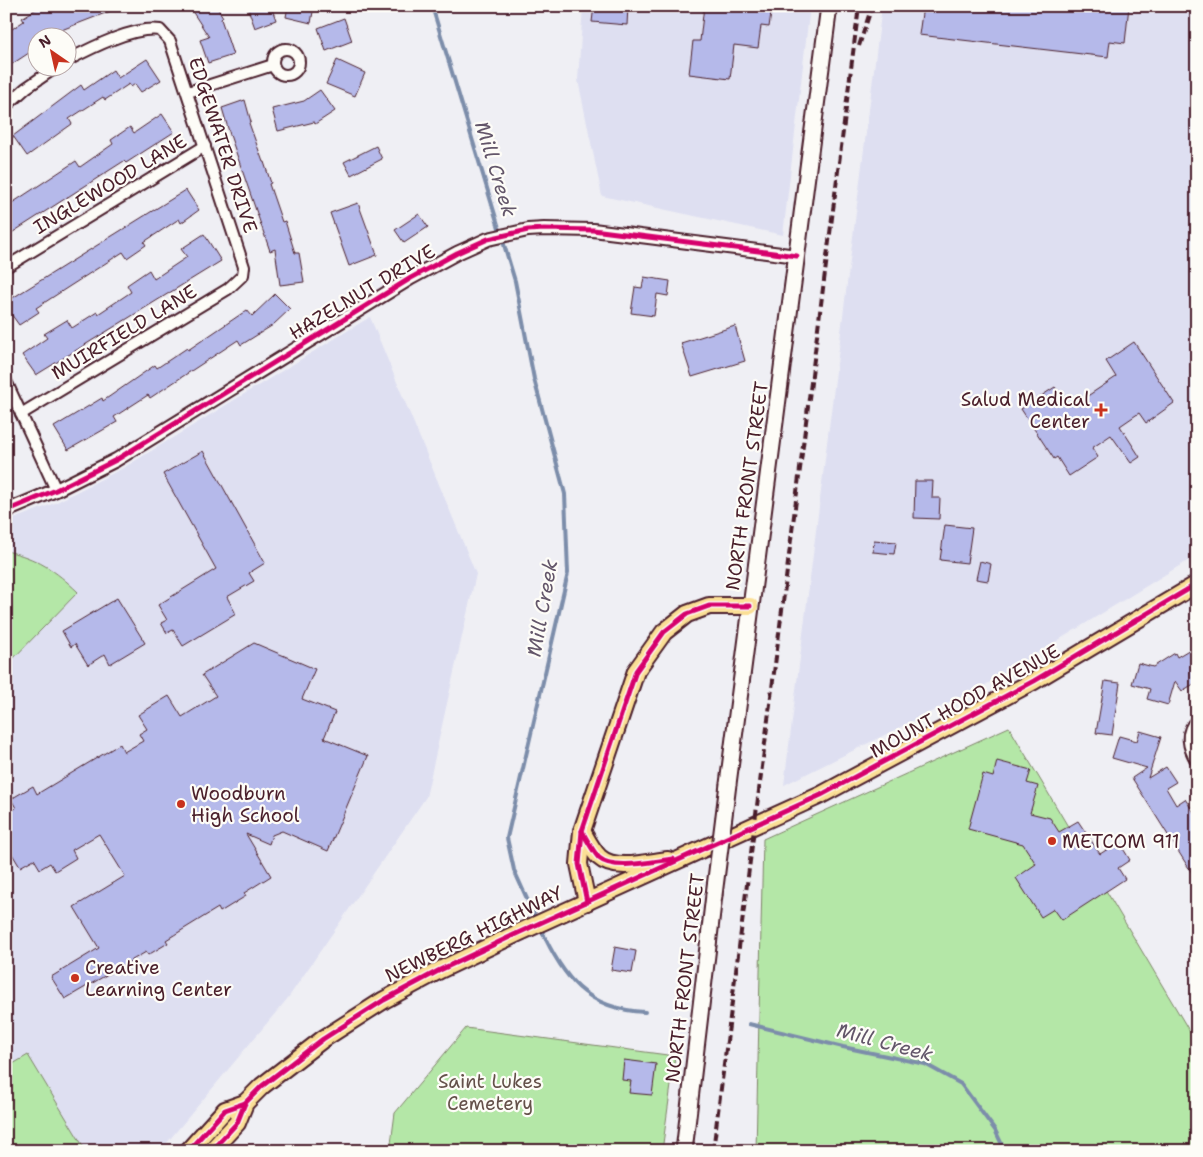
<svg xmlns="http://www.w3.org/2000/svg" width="1203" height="1157" viewBox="0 0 1203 1157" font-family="'Shantell Sans',sans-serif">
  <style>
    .built { fill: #dedff1 }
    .green { fill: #b4e7a7; stroke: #7f8369 }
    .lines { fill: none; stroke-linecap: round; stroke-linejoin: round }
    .stream { stroke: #7c8daa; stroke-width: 4 }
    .building { fill: #b5b9ea; stroke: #4a1f2b }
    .minor-casing { stroke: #4a1f2b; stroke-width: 14 }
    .tertiary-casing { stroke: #4a1f2b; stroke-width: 16 }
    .secondary-casing { stroke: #4a1f2b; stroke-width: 19 }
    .primary-casing { stroke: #4a1f2b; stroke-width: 20 }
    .minor { stroke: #fdfcf7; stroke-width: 10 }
    .tertiary { stroke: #fdfcf7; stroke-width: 12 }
    .secondary { stroke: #fdfcf7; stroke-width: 15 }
    .primary { stroke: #fbdf96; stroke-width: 16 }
    .rail { stroke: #4a1f2b; stroke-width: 4; stroke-dasharray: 8 4; stroke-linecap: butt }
    .secondary-bridge-casing { stroke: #4a1f2b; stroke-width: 19; stroke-linecap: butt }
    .secondary-bridge { stroke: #fdfcf7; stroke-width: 15 }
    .cycleway-casing { stroke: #fdfcf7; stroke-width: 8 }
    .cycleway { stroke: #d6006c; stroke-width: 5 }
    .poi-dot { fill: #c8321e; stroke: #fdfcf7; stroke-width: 2 }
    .labels { text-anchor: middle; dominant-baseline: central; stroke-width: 4.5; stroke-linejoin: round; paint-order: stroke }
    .street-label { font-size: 19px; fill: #4a1f2b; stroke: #fdfcf7 }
    .poi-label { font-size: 19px; fill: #4a1f2b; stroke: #fdfcf7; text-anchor: start }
    .park-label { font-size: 19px; fill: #64514a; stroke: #fdfcf7 }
    .water-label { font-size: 20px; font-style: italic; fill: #63566a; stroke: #fdfcf7 }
  </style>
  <rect width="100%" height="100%" fill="#efeff4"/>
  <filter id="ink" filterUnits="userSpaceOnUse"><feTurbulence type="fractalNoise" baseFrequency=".02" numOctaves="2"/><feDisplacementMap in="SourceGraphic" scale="10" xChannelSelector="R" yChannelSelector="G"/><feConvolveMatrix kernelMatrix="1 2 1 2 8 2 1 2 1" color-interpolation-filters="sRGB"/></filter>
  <g filter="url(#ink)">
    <g class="built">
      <polygon points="583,6 810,6 783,235 602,196 578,80"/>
      <polygon points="882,6 1197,6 1197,555 987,684 784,785"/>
      <polygon points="370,317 476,574 426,797 288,998 160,1151 6,1151 6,522 55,503 125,467"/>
    </g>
    <g class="green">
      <path d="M6,551C37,558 55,570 78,592L6,666Z"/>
      <polygon points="1009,727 1197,1044 1197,1151 756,1151 763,839"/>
      <polygon points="466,1028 675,1056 662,1151 390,1151 395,1113"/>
      <polygon points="28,1055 86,1151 15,1151 6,1136 6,1068"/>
    </g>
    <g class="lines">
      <g class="stream">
        <polyline points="432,6 515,281 534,379 565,494 568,573 507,838 514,870 537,921"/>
        <path d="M540,927C563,978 586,1009 645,1012"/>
        <polyline points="749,1024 843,1047 925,1064 961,1084 995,1130 1005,1151"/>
      </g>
    </g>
    <g class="building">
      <polygon points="41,6 121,6 121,7 64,29 50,38 38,38 38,47 6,68 6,33 24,21 22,18"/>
      <polygon points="198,6 216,6 223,17 221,19 233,55 208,63 200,40 209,37 192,11"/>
      <polygon points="247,6 271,6 276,20 255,28"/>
      <polygon points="288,6 314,6 311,23 286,17"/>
      <polygon points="594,6 628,6 627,25 592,22"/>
      <polygon points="704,6 772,6 769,27 761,26 758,48 734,45 730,79 689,74 693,41 700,41"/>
      <polygon points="923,6 1129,6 1125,43 1110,41 1108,57 919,35"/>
      <polygon points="344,18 352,41 326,51 318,28"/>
      <polygon points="147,59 161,80 141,92 135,84 131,87 129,84 105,100 103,97 69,119 72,124 27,156 13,136 81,85 84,90 113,70 118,78"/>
      <polygon points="337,60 365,73 355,96 326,84"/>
      <polygon points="320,90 335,111 315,124 314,122 278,131 272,109 304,101"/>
      <polygon points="245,100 251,122 249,123 263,162 264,162 271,183 269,184 282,222 285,221 295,253 299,253 304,282 280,285 275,249 270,251 230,135 222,108"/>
      <polygon points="162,114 174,132 126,163 124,161 10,234 6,228 6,207 76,161 80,167 113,144 111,140 130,127 134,133"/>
      <polygon points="376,146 382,159 351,175 344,162"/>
      <polygon points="186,190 199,210 181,223 179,219 144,242 146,245 127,258 123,252 70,286 36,308 39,312 19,325 6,307 6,302"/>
      <polygon points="358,203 377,255 349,266 330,213"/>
      <polygon points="419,214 428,227 404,243 395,230"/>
      <polygon points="204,234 221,261 36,375 22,355 47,338 44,334 67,320 72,328 97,312 98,314 131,292 127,285 149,270 154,279 187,257 181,249"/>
      <polygon points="644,277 670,281 668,296 657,294 654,316 631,313 635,287 642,288"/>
      <polygon points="275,294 290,309 273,325 241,345 238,340 150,398 148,395 114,417 117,422 68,450 54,427 102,398 103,401 155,365 157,368 187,348 188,350 247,310 252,316"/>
      <polygon points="735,326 745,361 692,377 681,343"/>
      <polygon points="1134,342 1174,403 1146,423 1139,413 1120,426 1140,457 1131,463 1111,435 1092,448 1098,457 1069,476 1057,457 1054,459 1021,409 1055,387 1067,405 1075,400 1077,403 1116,377 1106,361"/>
      <polygon points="203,451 265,563 249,573 254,581 227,597 236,614 183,646 173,630 167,633 161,623 167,620 158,605 216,569 163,474"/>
      <polygon points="915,481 933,481 932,498 940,498 939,519 914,518"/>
      <polygon points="945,525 972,528 967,563 940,560"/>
      <polygon points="874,540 896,542 894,554 873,552"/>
      <polygon points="980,561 991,564 988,581 976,579"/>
      <polygon points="117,598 145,643 110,664 105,654 88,665 75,644 71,647 62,631"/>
      <polygon points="254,643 315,669 302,699 335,712 324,738 368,756 328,851 282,831 272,835 269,844 246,834 271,876 244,893 246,896 220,912 218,908 166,940 168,943 148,955 146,952 65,999 51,977 99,948 74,907 125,876 99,834 72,850 76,858 55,871 50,863 40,869 34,859 20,867 6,844 6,827 12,823 7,814 16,808 11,799 33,786 37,794 120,744 124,752 143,741 139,734 147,729 138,715 169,696 182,717 216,696 202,675"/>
      <polygon points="1197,645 1197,682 1182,691 1175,681 1168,705 1147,699 1150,689 1132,684 1138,663 1153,667 1175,653 1177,657"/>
      <polygon points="1105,681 1120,683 1112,735 1096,733"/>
      <polygon points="1140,731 1161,737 1148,778 1166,767 1176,782 1166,788 1176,805 1185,799 1197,817 1197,881 1132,778 1147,768 1112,758 1119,736 1137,741"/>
      <polygon points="997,761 1031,770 1027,783 1038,786 1030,813 1050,818 1059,832 1078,821 1100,854 1119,842 1130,860 1118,868 1125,879 1062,920 1054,909 1041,917 1016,878 1036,864 1023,844 968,829 983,774 993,777"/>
      <polygon points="615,947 636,951 632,973 611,970"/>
      <polygon points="624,1060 656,1064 652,1095 629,1093 631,1081 622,1080"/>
    </g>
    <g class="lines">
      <defs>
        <g id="minor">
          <circle cx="286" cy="62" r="13"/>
          <polyline points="188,92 273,65"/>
          <polyline points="6,106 26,88 55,68"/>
          <polyline points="6,267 205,146"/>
          <polyline points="6,381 56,490"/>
          <path d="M21,414L228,289L243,275L244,267L170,41L160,30C134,26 91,48 68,60"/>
          <path d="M1197,720C1184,732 1188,748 1197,762"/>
        </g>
        <polyline id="tertiary" points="6,511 56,490 116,460 411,278 457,253 488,239 528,230 544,229 593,230 797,256"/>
        <g id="secondary">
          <polyline points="728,784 829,6"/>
          <polyline points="684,1151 714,895"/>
        </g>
        <g id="primary">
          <path d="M582,831C587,840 592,850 599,857C615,872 649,862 668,860"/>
          <polyline points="587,902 579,864 582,831 636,671 664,632 687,614 709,606 750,606"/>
          <polyline points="188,1151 225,1110 245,1103"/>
          <polyline points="211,1151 237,1123 245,1103 262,1086 323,1039 384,1000 440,970 518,933 821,795 1034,681 1197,584"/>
        </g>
      </defs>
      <use href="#minor" class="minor-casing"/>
      <use href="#tertiary" class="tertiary-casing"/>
      <use href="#secondary" class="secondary-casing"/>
      <use href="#primary" class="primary-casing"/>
      <use href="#minor" class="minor"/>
      <use href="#tertiary" class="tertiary"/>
      <use href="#secondary" class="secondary"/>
      <use href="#primary" class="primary"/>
      <g class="rail">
        <polyline points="859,46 872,6"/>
        <polyline points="713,1151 859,6"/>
      </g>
      <defs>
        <polyline id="secondary-bridge" points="714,895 728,784"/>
      </defs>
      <use href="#secondary-bridge" class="secondary-bridge-casing"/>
      <use href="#secondary-bridge" class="secondary-bridge"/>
      <defs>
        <g id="cycleway">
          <polyline points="6,511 56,490 116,460 411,278 457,253 488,239 528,230 544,229 593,230 797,256"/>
          <path d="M582,831C587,840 592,850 599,858C614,871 654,861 673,859"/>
          <polyline points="587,902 579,864 582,831 636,671 664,632 687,614 709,606 750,606"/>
          <polyline points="188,1151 225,1110 245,1103"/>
          <polyline points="211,1151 237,1123 245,1103 262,1086 323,1039 384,1000 440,970 518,933 821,795 1034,681 1197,584"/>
        </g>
      </defs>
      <use href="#cycleway" class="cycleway-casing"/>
      <use href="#cycleway" class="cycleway"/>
    </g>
  </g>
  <g class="poi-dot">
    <path d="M1098.5 402.5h5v5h5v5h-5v5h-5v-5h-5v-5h5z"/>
    <circle cx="181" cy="804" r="5"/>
    <circle cx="1052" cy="841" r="5"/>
    <circle cx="75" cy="978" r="5"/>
  </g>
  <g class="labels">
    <g class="street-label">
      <text transform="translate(223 145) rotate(72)">EDGEWATER DRIVE</text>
      <text transform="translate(110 184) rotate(-31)">INGLEWOOD LANE</text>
      <text transform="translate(362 292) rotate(-31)">HAZELNUT DRIVE</text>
      <text transform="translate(124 332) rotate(-31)">MUIRFIELD LANE</text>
      <text transform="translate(747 486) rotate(-82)">NORTH FRONT STREET</text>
      <text transform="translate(965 701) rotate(-29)">MOUNT HOOD AVENUE</text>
      <text transform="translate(474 934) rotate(-26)">NEWBERG HIGHWAY</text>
      <text transform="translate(685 978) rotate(-83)">NORTH FRONT STREET</text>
    </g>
    <g class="poi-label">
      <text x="1090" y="399" text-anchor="end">Salud Medical<tspan x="1090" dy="22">Center</tspan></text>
      <text x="191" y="793">Woodburn<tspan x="191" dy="22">High School</tspan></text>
      <text x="1062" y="841">METCOM 911</text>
      <text x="85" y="967">Creative<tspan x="85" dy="22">Learning Center</tspan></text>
    </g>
    <g class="park-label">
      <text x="490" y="1081">Saint Lukes<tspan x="490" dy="22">Cemetery</tspan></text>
    </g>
    <g class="water-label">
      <text transform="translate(496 169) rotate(73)">Mill Creek</text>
      <text transform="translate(542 608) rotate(-80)">Mill Creek</text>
      <text transform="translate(885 1042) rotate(15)">Mill Creek</text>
    </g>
  </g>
  <rect width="1203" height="1157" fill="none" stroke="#fdfcf7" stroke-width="25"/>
  <rect x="12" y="12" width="1178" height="1132" fill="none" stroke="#4a1f2b" stroke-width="2" filter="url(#ink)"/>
  <g transform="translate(52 52) rotate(326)"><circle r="24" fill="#fdfcf7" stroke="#b5a4a5"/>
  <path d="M0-4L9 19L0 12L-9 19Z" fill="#c8321e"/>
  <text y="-8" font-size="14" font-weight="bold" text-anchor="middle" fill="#4a1f2b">N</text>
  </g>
</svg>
